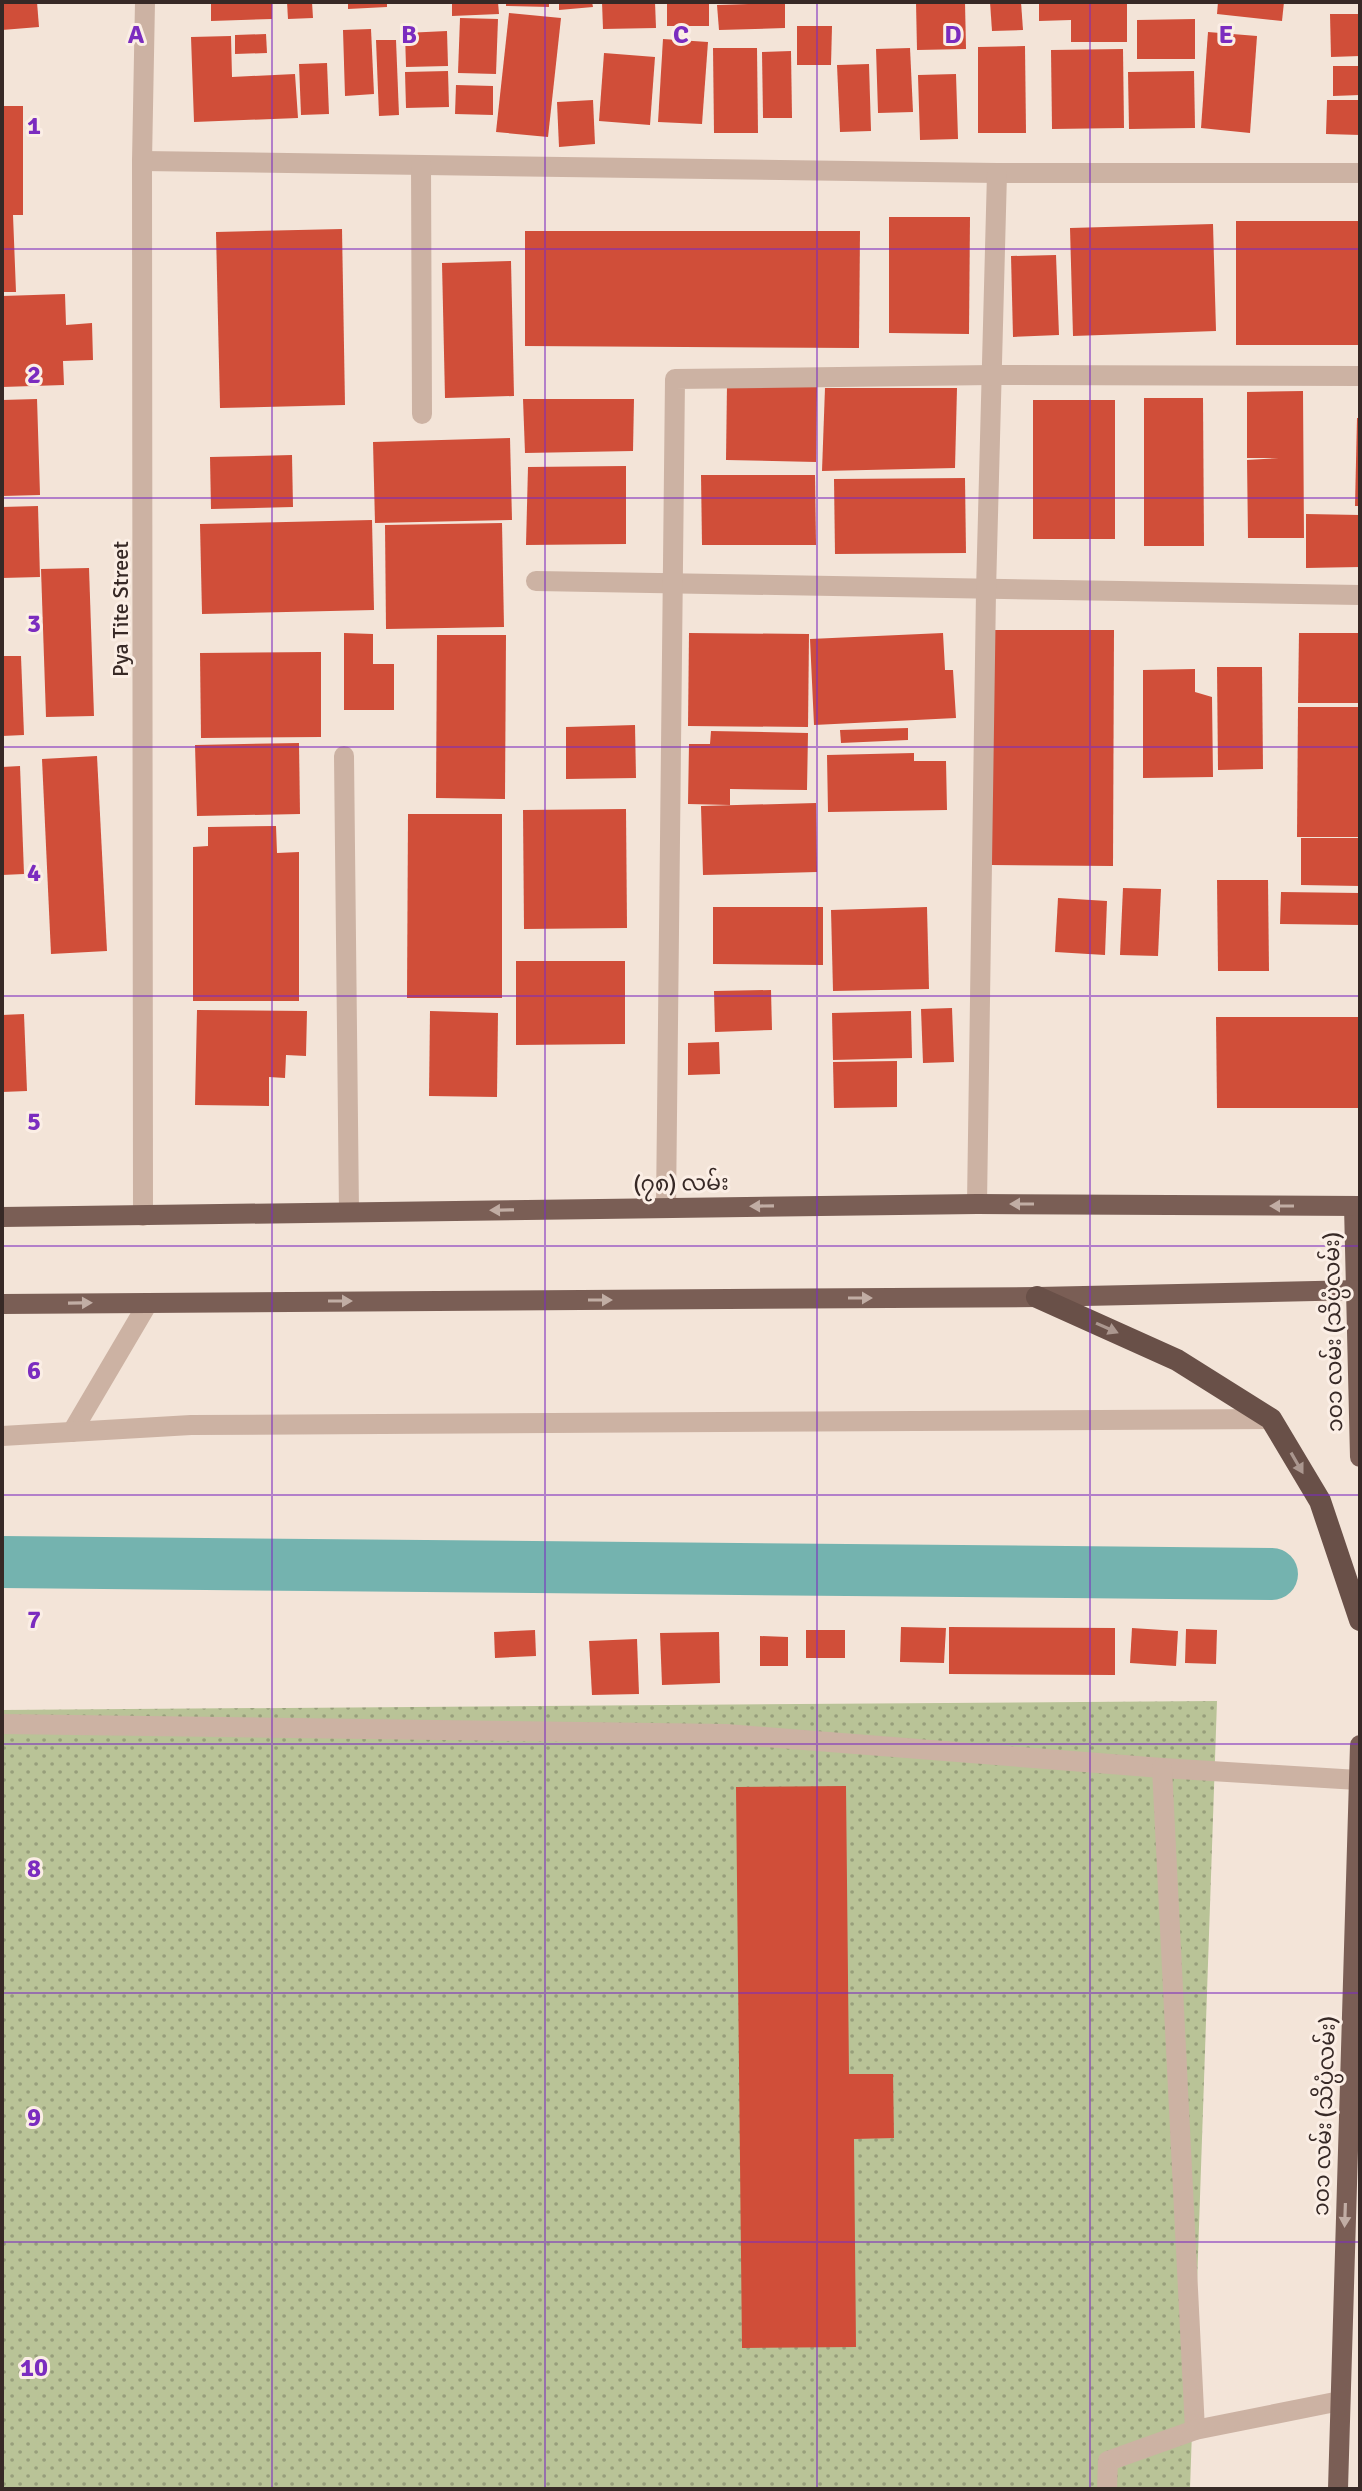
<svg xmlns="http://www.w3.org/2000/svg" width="1362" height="2491" viewBox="0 0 1362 2491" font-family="Signika,'Noto Sans Myanmar',sans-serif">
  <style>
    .grass { fill: url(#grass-dots) }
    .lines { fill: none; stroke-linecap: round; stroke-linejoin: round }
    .canal { stroke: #74b3af; stroke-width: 52 }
    .building { fill: #d04e39 }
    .service { stroke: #ccb2a3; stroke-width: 20 }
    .minor { stroke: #ccb2a3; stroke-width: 20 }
    .tertiary { stroke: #ccb2a3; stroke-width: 20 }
    .primary { stroke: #7a5e55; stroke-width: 20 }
    .trunk { stroke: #695048; stroke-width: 22 }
    .oneway { fill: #c1ada4 }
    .oneway2 { fill: #ab978f }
    .grid { fill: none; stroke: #7b2cbf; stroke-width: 2; stroke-opacity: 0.55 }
    .labels { text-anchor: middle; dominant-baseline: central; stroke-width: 6; stroke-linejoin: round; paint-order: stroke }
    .street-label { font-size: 22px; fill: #372926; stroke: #fbeee5 }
    .grid-label { font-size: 26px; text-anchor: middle; font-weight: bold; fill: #7b2cbf; stroke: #fbeee5; stroke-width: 6; stroke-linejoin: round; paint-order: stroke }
  </style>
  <defs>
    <pattern id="grass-dots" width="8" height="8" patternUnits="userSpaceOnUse" patternTransform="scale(2)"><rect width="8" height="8" fill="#b9c397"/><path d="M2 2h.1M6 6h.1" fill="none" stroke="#979e7b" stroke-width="1.8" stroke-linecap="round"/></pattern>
  </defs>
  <rect width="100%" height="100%" fill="#f3e4d8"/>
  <polygon class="grass" points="1217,1701 1190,2489 2,2489 2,1710"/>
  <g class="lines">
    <polyline class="canal" points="2,1562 1272,1574"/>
  </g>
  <g class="building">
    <polygon points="2,2 37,2 39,27 2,30"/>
    <polygon points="211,2 272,2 272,19 211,21"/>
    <polygon points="287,2 312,2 313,18 288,19"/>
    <polygon points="348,2 387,2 387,7 348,9"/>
    <polygon points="452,2 498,2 499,14 452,16"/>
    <polygon points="506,2 549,2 549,7 506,6"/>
    <polygon points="559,2 592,2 593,7 559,10"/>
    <polygon points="602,2 655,2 656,28 603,29"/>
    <rect x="667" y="2" width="42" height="24"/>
    <polygon points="916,2 965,2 966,49 917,50"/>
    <polygon points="990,2 1021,2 1023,30 992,31"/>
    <polygon points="1039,2 1127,2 1127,42 1071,42 1071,20 1039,21"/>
    <polygon points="1218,2 1284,2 1282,21 1217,14"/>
    <polygon points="785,3 785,28 719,30 717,5"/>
    <polygon points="509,13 561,18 548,137 496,132"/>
    <polygon points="1330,14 1360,14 1360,56 1331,57"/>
    <polygon points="460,18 498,19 496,74 458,73"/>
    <polygon points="1195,19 1195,59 1137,59 1137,20"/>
    <polygon points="797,26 832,26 831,65 797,65"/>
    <polygon points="371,29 374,94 345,96 343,30"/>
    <polygon points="447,31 448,66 406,67 405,33"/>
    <polygon points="1208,32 1257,36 1250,133 1201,128"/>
    <polygon points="266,34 267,53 235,54 235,35"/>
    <polygon points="231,36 232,77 295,74 298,118 194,122 191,37"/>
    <polygon points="663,39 708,42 702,124 658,122"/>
    <polygon points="376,40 396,40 399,115 379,116"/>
    <polygon points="1025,46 1026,133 978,133 978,47"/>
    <polygon points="713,48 757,48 758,133 714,133"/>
    <polygon points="910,48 913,112 878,113 876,49"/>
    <polygon points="1123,49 1124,128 1052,129 1051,50"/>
    <polygon points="791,51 792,118 763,118 762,52"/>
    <polygon points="604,53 655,57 650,125 599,121"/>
    <polygon points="327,63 329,114 301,115 299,64"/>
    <polygon points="869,64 871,131 840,132 837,65"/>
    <polygon points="1333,66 1360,66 1360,95 1333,96"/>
    <polygon points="448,71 449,107 406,108 405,72"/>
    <polygon points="1194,71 1195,128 1129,129 1128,72"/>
    <polygon points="956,74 958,139 920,140 918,75"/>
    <polygon points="456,85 493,86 493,115 455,114"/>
    <polygon points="593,100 595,144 559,147 557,102"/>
    <polygon points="1327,100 1360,100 1360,135 1326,134"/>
    <polygon points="2,106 23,106 23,215 13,215 16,292 2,292"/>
    <polygon points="889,217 970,217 969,334 889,333"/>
    <rect x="1236" y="221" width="124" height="124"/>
    <polygon points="1213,224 1216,331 1073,336 1070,228"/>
    <polygon points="342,229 345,405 220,408 216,232"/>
    <polygon points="525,231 860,231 859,348 525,346"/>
    <polygon points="1056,255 1059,335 1013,337 1011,256"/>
    <polygon points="511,261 514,396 445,398 442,263"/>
    <polygon points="65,294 66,325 92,323 93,360 63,361 64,385 2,387 2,296"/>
    <polygon points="727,384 817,385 816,462 726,460"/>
    <polygon points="825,388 957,388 955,468 822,471"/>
    <polygon points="1303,391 1304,538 1248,538 1247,460 1279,458 1247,458 1247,392"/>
    <polygon points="1144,398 1203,398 1204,546 1144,546"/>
    <polygon points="37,399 40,495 2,496 2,400"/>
    <polygon points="523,399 634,399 633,451 525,453"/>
    <rect x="1033" y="400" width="82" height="139"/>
    <polygon points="1357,418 1360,418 1360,506 1355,506"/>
    <polygon points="510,438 512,520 375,523 373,442"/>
    <polygon points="292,455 293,507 211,509 210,457"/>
    <polygon points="626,466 626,544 526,545 528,467"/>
    <polygon points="701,475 815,475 816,545 702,545"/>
    <polygon points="965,478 966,553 835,554 834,479"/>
    <polygon points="38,506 40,577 2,578 2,507"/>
    <polygon points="1306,514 1360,515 1360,567 1306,568"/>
    <polygon points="372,520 374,610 202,614 200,524"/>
    <polygon points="502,523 504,627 386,629 385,525"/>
    <polygon points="89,568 94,716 46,717 41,569"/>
    <polygon points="991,630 1114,630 1113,866 991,865"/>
    <polygon points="344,633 373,634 373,664 394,664 394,710 344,710"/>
    <polygon points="689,633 809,634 808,727 688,726"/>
    <polygon points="943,633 945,670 953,670 956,718 814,725 810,639"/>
    <polygon points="1299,633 1360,633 1360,703 1298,703"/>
    <polygon points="437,635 506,635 505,799 436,798"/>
    <polygon points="321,652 321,737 201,738 200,653"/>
    <polygon points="2,656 21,656 24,735 2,736"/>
    <polygon points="1217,667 1262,667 1263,769 1218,770"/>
    <polygon points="1195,669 1195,692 1212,697 1213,777 1143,778 1143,670"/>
    <polygon points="1298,707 1360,707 1360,837 1297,837"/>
    <polygon points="635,725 636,778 566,779 566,727"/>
    <polygon points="908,728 908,740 841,743 840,730"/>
    <polygon points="711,731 808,733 807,790 730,789 730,805 688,804 689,744 710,744"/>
    <polygon points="299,743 300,814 197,816 195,745"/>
    <polygon points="914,753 914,761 946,761 947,810 828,812 827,755"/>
    <polygon points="97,756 107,951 51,954 42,759"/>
    <polygon points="20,766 24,874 2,875 2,767"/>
    <polygon points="816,803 817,872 703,875 701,806"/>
    <polygon points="626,809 627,928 524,929 523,810"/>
    <polygon points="408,814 502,814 502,998 407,998"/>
    <polygon points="276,826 277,853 299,852 299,1001 193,1001 193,847 208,846 208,827"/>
    <polygon points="1301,838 1360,838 1360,886 1301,885"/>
    <polygon points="1217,880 1268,880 1269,971 1218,971"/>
    <polygon points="1123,888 1161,889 1158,956 1120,955"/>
    <polygon points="1281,892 1360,893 1360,925 1280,924"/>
    <polygon points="1058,898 1107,901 1105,955 1055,952"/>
    <polygon points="713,907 823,907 823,965 713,964"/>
    <polygon points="927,907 929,989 833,991 831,910"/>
    <polygon points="516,961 625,961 625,1044 516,1045"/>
    <polygon points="771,990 772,1030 715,1032 714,991"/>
    <polygon points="952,1008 954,1062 923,1063 921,1009"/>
    <polygon points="197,1010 307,1011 306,1056 286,1055 285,1078 269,1077 269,1106 195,1105"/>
    <polygon points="430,1011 498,1013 497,1097 429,1096"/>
    <polygon points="911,1011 912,1058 833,1060 832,1013"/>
    <polygon points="24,1014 27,1091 2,1092 2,1015"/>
    <polygon points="1216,1017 1360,1017 1360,1108 1217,1108"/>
    <polygon points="719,1042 720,1074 688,1075 688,1043"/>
    <polygon points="897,1061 897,1107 834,1108 833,1062"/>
    <polygon points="901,1627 946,1628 944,1663 900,1662"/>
    <polygon points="949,1627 1115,1628 1115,1675 949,1674"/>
    <polygon points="1132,1628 1178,1631 1176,1666 1130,1663"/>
    <polygon points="1186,1629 1217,1630 1216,1664 1185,1663"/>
    <polygon points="535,1630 536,1656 495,1658 494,1632"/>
    <rect x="806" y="1630" width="39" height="28"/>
    <polygon points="719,1632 720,1683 662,1685 660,1633"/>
    <polygon points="760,1636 788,1637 788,1666 760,1666"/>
    <polygon points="637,1639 639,1694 592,1695 589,1641"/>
    <polygon points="846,1786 849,2074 893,2074 894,2138 854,2139 856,2347 742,2348 736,1787"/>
  </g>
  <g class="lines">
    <g class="service">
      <polyline points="2,1724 726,1734 1162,1768 1358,1780"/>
      <polyline points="1162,1768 1195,2430"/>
      <polyline points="1107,2489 1108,2461 1195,2430 1340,2401"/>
    </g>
    <g class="minor">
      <polyline points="142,161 997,173 1360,173"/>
      <polyline points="421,165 422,414"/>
      <polyline points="536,581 1360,595"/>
      <polyline points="344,756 349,1212"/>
      <polyline points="977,1204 986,591 997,173"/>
      <polyline points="666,1207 675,379 992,375 1360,376"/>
      <polyline points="72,1432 148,1303"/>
      <polyline points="2,1436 191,1425 1271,1419"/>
    </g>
    <polyline class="tertiary" points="143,1216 142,161 145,2"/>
    <g class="primary">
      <polyline points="1354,1206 1360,1457"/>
      <polyline points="2,1217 977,1204 1360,1206"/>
      <polyline points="2,1304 1037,1297 1360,1290"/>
      <polyline points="1338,2489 1360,1745"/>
    </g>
    <polyline class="trunk" points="1037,1297 1177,1360 1271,1419 1320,1501 1360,1620"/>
  </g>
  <defs><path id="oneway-solid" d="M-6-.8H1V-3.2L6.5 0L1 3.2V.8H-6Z" transform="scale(2)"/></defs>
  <g class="oneway">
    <use href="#oneway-solid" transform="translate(1022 1204) rotate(-180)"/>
    <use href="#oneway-solid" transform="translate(762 1206) rotate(179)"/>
    <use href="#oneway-solid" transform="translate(1282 1206) rotate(-180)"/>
    <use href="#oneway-solid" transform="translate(502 1210) rotate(179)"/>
    <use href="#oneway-solid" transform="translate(860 1298)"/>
    <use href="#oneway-solid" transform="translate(600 1300)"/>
    <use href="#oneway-solid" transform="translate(340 1301)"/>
    <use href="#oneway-solid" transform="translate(80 1303) rotate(-1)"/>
    <use href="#oneway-solid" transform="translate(1345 2215) rotate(92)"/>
  </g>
  <g class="oneway2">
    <use href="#oneway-solid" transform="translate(1107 1328) rotate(24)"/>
    <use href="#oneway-solid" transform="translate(1297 1463) rotate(60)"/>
  </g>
  <path class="grid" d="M272,2V2489M545,2V2489M817,2V2489M1090,2V2489M2,249H1360M2,498H1360M2,747H1360M2,996H1360M2,1246H1360M2,1495H1360M2,1744H1360M2,1993H1360M2,2242H1360"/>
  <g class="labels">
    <g class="street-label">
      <text transform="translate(120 609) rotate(-90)">Pya Tite Street</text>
      <text transform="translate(681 1183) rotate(-1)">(၇၈) လမ်း</text>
      <text transform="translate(1333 1332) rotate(-91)">၁၀၁ လမ်း (သိပ္ပံလမ်း)</text>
      <text transform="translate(1324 2116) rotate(-88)">၁၀၁ လမ်း (သိပ္ပံလမ်း)</text>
    </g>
  </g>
  <g class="grid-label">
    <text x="136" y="43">A</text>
    <text x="409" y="43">B</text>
    <text x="681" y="43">C</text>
    <text x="953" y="43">D</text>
    <text x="1226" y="43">E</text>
    <text x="34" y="134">1</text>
    <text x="34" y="383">2</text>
    <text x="34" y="632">3</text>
    <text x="34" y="881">4</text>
    <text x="34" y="1130">5</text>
    <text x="34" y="1379">6</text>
    <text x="34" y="1628">7</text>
    <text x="34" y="1877">8</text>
    <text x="34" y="2126">9</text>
    <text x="34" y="2376">10</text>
  </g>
  <rect width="1362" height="2491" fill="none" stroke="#372926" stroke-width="8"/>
</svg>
